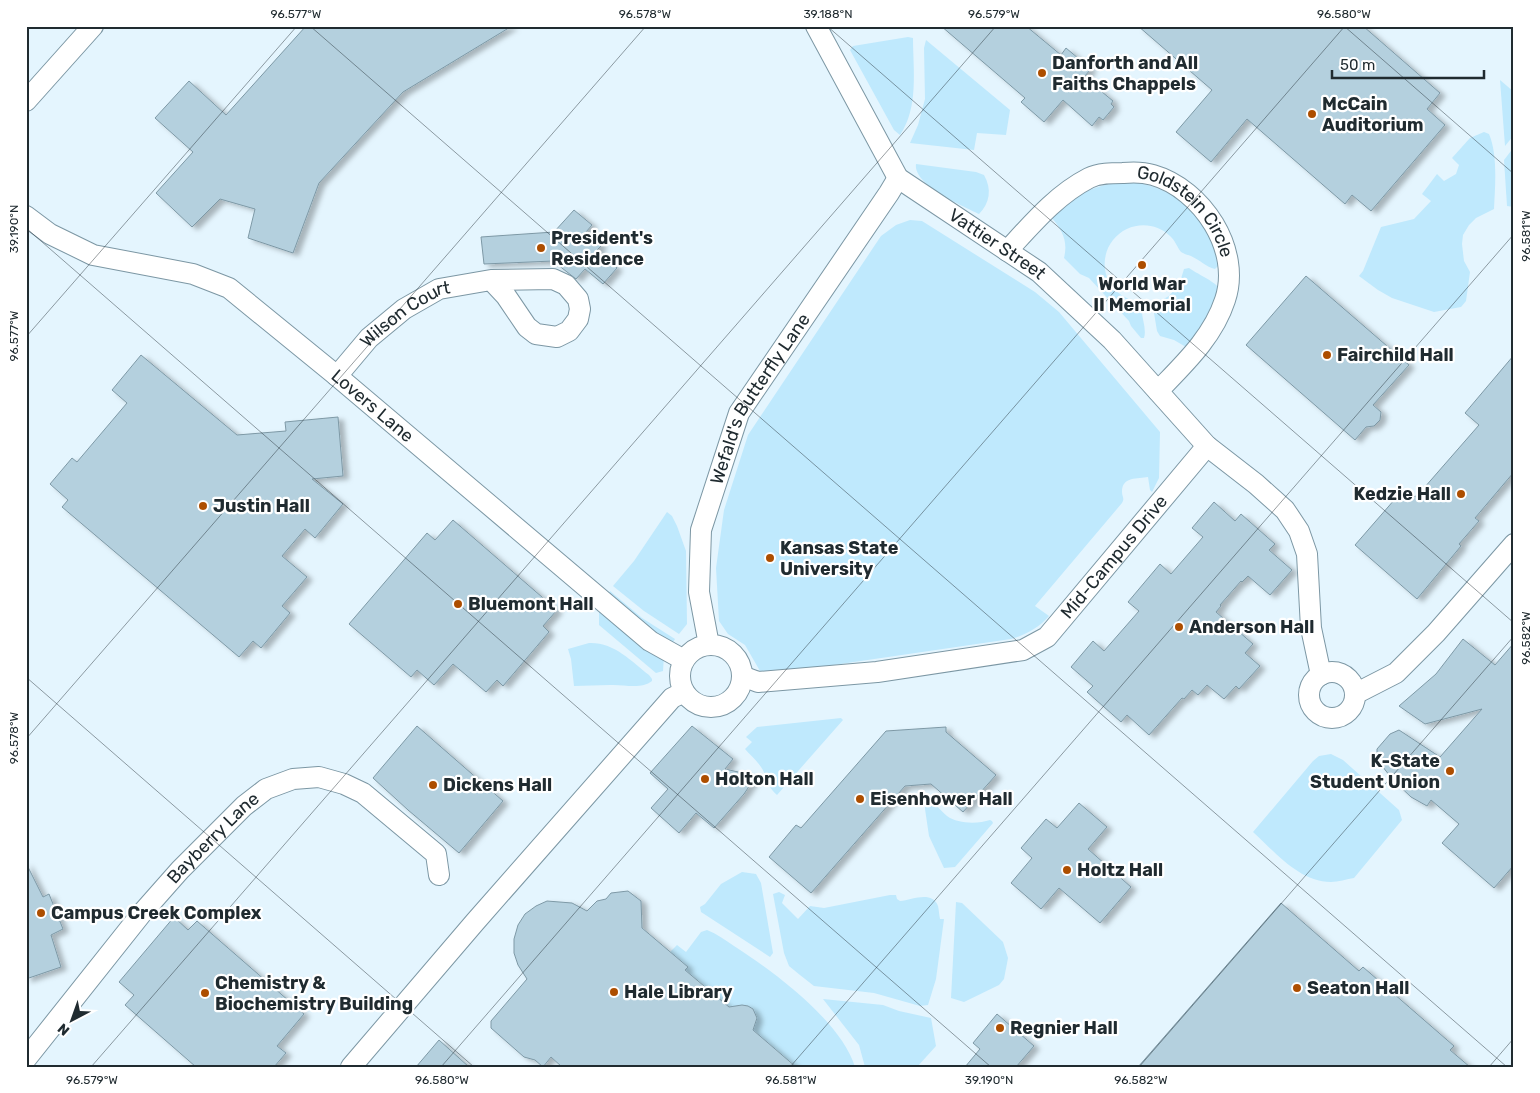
<svg xmlns="http://www.w3.org/2000/svg" width="1540" height="1093" viewBox="0 0 1540 1093" font-family="Rubik,sans-serif">
  <style>
    .green { fill: #bfe9fd }
    .building { fill: #b4d0de; stroke: #7e99a6; filter: url(#shadow) }
    .lines { fill: none; stroke-linecap: round; stroke-linejoin: round }
    .minor-casing { stroke: #7c97a4; stroke-width: 22 }
    .minor { stroke: #fff; stroke-width: 20 }
    .ticks { fill: none; stroke: #202b30; stroke-width: 1; stroke-opacity: 0.45 }
    .poi-dot { fill: #ad4e00; stroke: #fff; stroke-width: 2 }
    .labels { text-anchor: middle; dominant-baseline: central; stroke-width: 4.5; stroke-linejoin: round; paint-order: stroke }
    .poi-label { font-size: 18px; font-weight: bold; fill: #202b30; stroke: #fff; text-anchor: start }
    .street-label { font-size: 18px; fill: #202b30; stroke: #fff }
    .neatline { fill: none; stroke: #202b30; stroke-width: 2 }
    .ticks-label { font-size: 12px; text-anchor: middle; fill: #202b30 }
  </style>
  <defs>
    <filter id="shadow"><feDropShadow dx="5.5" dy="3" stdDeviation="2.5" flood-color="#0004"/></filter>
  </defs>
  <rect width="100%" height="100%" fill="#e4f5fe"/>
  <g class="green">
    <path d="M908,37L913,38C913,70 919,107 900,135L894,130L850,50L853,46Z"/>
    <polygon points="926,40 1010,110 1006,135 977,133 974,150 910,143 918,125 925,99 924,48"/>
    <polygon points="1500,80 1514,92 1514,135 1505,146"/>
    <path d="M1484,132L1489,134C1498,155 1495,187 1494,209L1476,218L1469,225L1463,235L1462,244L1464,261L1470,272L1466,301L1461,307L1434,312L1392,298L1378,290L1359,276L1363,271L1381,227L1414,219L1431,201L1422,194L1437,174L1444,181L1456,174L1459,165L1452,158L1470,138Z"/>
    <polygon points="1514,147 1514,207 1507,206 1504,160"/>
    <path d="M916,164L976,172L984,175C992,189 990,203 979,214C963,206 913,185 916,164Z"/>
    <path d="M1131,182C1167,186 1199,207 1213,242C1216,249 1217,257 1219,265L1215,269C1206,267 1200,260 1191,256C1188,255 1184,254 1181,252C1177,247 1175,240 1170,236C1154,220 1127,222 1113,240C1100,256 1102,282 1120,294C1127,300 1137,300 1142,308C1141,318 1147,328 1144,338H1141L1131,326L1129,321L1089,278L1080,274L1064,258C1068,242 1063,231 1052,218C1080,192 1093,184 1131,182Z"/>
    <path d="M910,220L922,221L1035,292L1059,312L1160,432L1159,478L1152,492L1150,490L1148,477C1138,479 1122,476 1122,492C1122,497 1125,498 1122,503L1035,606L1049,616C1039,628 1025,635 1011,639L772,674L760,671L745,645L728,634L719,621L716,568L724,510L748,435L881,236L896,225Z"/>
    <path d="M1189,268C1196,273 1215,282 1218,287C1215,311 1200,329 1186,347L1174,340L1160,336L1157,331L1153,307L1156,303L1169,296L1175,289L1180,282L1184,269Z"/>
    <polygon points="667,512 672,516 677,526 686,551 687,624 679,634 644,611 613,586 634,561"/>
    <polygon points="610,591 642,618 675,639 672,644 650,630 609,595"/>
    <polygon points="599,612 642,646 664,656 663,671 656,673 599,625"/>
    <path d="M589,643C614,642 631,661 649,675L652,679V681C641,690 623,684 610,685C598,685 586,686 574,686L571,659L568,649Z"/>
    <path d="M841,718L843,720L777,795C770,789 768,783 765,775C762,765 752,757 745,749L752,742L746,737L757,727Z"/>
    <path d="M1331,754L1343,760L1399,810L1402,820L1354,878C1347,879 1338,882 1331,882C1299,882 1274,851 1253,832L1313,761L1319,756Z"/>
    <path d="M929,801C936,804 941,811 947,816C958,824 978,824 990,820L992,821L993,823L955,867L944,868L929,836L925,809V805Z"/>
    <polygon points="742,872 756,874 761,883 773,953 770,957 701,912 700,907 705,904 721,884"/>
    <path d="M779,892L785,895L782,903L798,919L810,906L824,908L890,895H896L897,899L900,901C912,900 932,890 938,906C939,910 939,915 940,919H944L936,979L928,1005L920,1006L874,993L814,986L800,975L789,966L784,953L773,894Z"/>
    <polygon points="956,902 962,903 1003,942 1008,958 1004,979 999,985 964,1002 951,998"/>
    <path d="M707,930C717,934 725,940 734,946C773,971 841,1021 855,1067H796L752,1029L756,1022L753,1009C745,1004 740,1004 733,1010L685,970L687,967L670,952L677,945L686,952L701,932Z"/>
    <polygon points="823,999 883,1005 899,1011 931,1018 936,1046 917,1067 865,1067 859,1045"/>
  </g>
  <g class="building">
    <polygon points="306,26 512,26 403,92 319,183 293,253 248,238 255,209 220,199 192,227 156,193 193,152 155,118 189,81 226,115"/>
    <polygon points="941,26 1026,26 1061,55 1066,48 1091,69 1084,77 1113,101 1111,104 1114,107 1103,120 1099,117 1092,126 1063,100 1044,122 1021,102 1025,98"/>
    <polygon points="1138,26 1363,26 1440,93 1427,109 1445,125 1371,211 1352,195 1345,204 1247,119 1211,162 1176,132 1212,90"/>
    <polygon points="574,210 592,225 586,232 602,245 597,250 617,268 603,284 585,269 576,279 553,261 484,264 481,237 554,232"/>
    <polygon points="1306,276 1409,365 1373,405 1381,412 1380,420 1374,426 1366,427 1355,440 1246,345"/>
    <polygon points="141,355 237,435 286,431 285,422 338,417 343,476 312,479 343,504 315,538 305,529 282,556 307,577 282,606 290,613 261,648 253,641 239,657 62,507 68,500 50,484 72,458 77,462 127,403 112,390"/>
    <polygon points="1514,355 1514,472 1475,518 1479,521 1459,544 1461,546 1417,599 1355,545 1395,499 1417,496 1479,425 1465,413"/>
    <polygon points="1214,502 1235,521 1241,514 1275,544 1269,550 1292,570 1270,595 1248,576 1242,582 1241,581 1220,605 1221,606 1216,612 1253,644 1245,653 1260,666 1239,689 1236,686 1224,699 1207,685 1198,695 1192,690 1184,699 1182,698 1149,735 1127,715 1121,722 1087,692 1093,686 1071,667 1093,641 1104,651 1139,611 1128,602 1160,564 1171,574 1203,537 1192,528"/>
    <polygon points="453,520 557,610 543,626 549,632 503,686 497,680 486,692 453,664 434,685 417,670 411,677 349,624 427,533 435,540"/>
    <polygon points="1463,639 1495,665 1514,643 1514,865 1494,888 1442,843 1459,824 1431,800 1427,806 1411,797 1393,780 1379,762 1377,755 1377,749 1390,734 1399,730 1440,757 1482,709 1425,724 1399,706 1436,674"/>
    <polygon points="417,726 503,801 459,853 408,810 373,778"/>
    <polygon points="692,726 733,759 725,769 756,776 744,794 714,828 696,813 679,833 651,808 668,789 650,773"/>
    <polygon points="946,727 946,732 996,775 963,812 931,784 905,786 811,893 769,857 796,825 801,828 886,731"/>
    <polygon points="1079,803 1107,827 1088,849 1131,887 1100,923 1059,888 1041,909 1011,883 1032,858 1021,848 1046,819 1057,828"/>
    <polygon points="26,863 43,897 49,894 63,929 51,935 61,967 26,979"/>
    <polygon points="628,891 641,901 642,928 688,967 685,970 729,1007 742,1005 748,1006 753,1009 757,1018 753,1030 796,1067 562,1067 551,1057 543,1067 535,1060 524,1057 491,1028 491,1021 527,979 518,965 514,953 514,939 518,925 525,914 536,906 547,901 572,903 587,911 597,901 606,899 611,893"/>
    <polygon points="1281,903 1359,971 1363,967 1454,1046 1450,1050 1470,1067 1138,1067"/>
    <polygon points="174,917 188,930 197,921 304,1014 277,1046 286,1053 274,1067 196,1067 125,1005 134,995 119,982"/>
    <polygon points="997,1014 1034,1046 1016,1067 965,1067 980,1049 973,1043"/>
    <polygon points="439,1040 469,1067 416,1067"/>
  </g>
  <g class="lines">
    <defs>
      <g id="minor">
        <path id="s1" d="M816,26L898,178L1039,272L1112,340L1207,446L1256,484L1285,510L1299,531L1307,554L1311,628L1321,675"/>
        <polyline points="26,101 93,26"/>
        <path id="s2" d="M26,216L50,234L93,255L193,274L229,288L337,376L650,641L684,660"/>
        <path id="s3" d="M1007,251C1032,224 1056,195 1089,178C1099,173 1111,173 1123,173C1132,172 1143,172 1153,175C1202,189 1242,250 1225,300C1213,337 1184,364 1158,391"/>
        <path id="s4" d="M337,376L369,338L404,309L439,289L491,280L553,279L566,285L578,299L580,309L578,319L569,331L557,337L536,334L527,327L506,296L491,280"/>
        <path id="s5" d="M709,645L699,592L701,530L739,413L889,193L898,178"/>
        <circle cx="711" cy="676" r="31"/>
        <circle cx="1332" cy="695" r="23"/>
        <path id="s6" d="M742,676L758,682L877,672L1023,650L1047,637L1207,446"/>
        <polyline points="1355,694 1396,673 1436,633 1514,544"/>
        <path id="s7" d="M26,1059L142,913L180,870L244,806L266,789L293,779L319,777L344,784L363,793L436,854L439,875"/>
        <polyline points="351,1067 475,922 672,698 684,692"/>
      </g>
    </defs>
    <use href="#minor" class="minor-casing"/>
    <use href="#minor" class="minor"/>
  </g>
  <path class="ticks" d="M310,26L1507,1067M827,26L1514,623M1344,26L1514,174M26,228L991,1067M26,337L297,26M26,677L474,1067M26,739L646,26M91,1067L996,26M441,1067L1345,26M790,1067L1514,234M1139,1067L1514,636M1489,1067L1514,1038"/>
  <g class="poi-dot">
    <circle cx="1042" cy="73" r="5"/>
    <circle cx="1312" cy="114" r="5"/>
    <circle cx="541" cy="248" r="5"/>
    <circle cx="1142" cy="265" r="5"/>
    <circle cx="1327" cy="355" r="5"/>
    <circle cx="1461" cy="494" r="5"/>
    <circle cx="203" cy="506" r="5"/>
    <circle cx="770" cy="558" r="5"/>
    <circle cx="458" cy="604" r="5"/>
    <circle cx="1179" cy="627" r="5"/>
    <circle cx="1450" cy="771" r="5"/>
    <circle cx="705" cy="779" r="5"/>
    <circle cx="433" cy="785" r="5"/>
    <circle cx="860" cy="799" r="5"/>
    <circle cx="1067" cy="870" r="5"/>
    <circle cx="41" cy="913" r="5"/>
    <circle cx="1297" cy="988" r="5"/>
    <circle cx="614" cy="992" r="5"/>
    <circle cx="205" cy="993" r="5"/>
    <circle cx="1000" cy="1028" r="5"/>
  </g>
  <g class="labels">
    <g class="poi-label">
      <text x="1052" y="63">Danforth and All<tspan x="1052" dy="21">Faiths Chappels</tspan></text>
      <text x="1322" y="104">McCain<tspan x="1322" dy="21">Auditorium</tspan></text>
      <text x="551" y="238">President's<tspan x="551" dy="21">Residence</tspan></text>
      <text x="1142" y="284" text-anchor="middle">World War<tspan x="1142" dy="21">II Memorial</tspan></text>
      <text x="1337" y="355">Fairchild Hall</text>
      <text x="1451" y="494" text-anchor="end">Kedzie Hall</text>
      <text x="213" y="506">Justin Hall</text>
      <text x="780" y="548">Kansas State<tspan x="780" dy="21">University</tspan></text>
      <text x="468" y="604">Bluemont Hall</text>
      <text x="1189" y="627">Anderson Hall</text>
      <text x="1440" y="761" text-anchor="end">K-State<tspan x="1440" dy="21">Student Union</tspan></text>
      <text x="715" y="779">Holton Hall</text>
      <text x="443" y="785">Dickens Hall</text>
      <text x="870" y="799">Eisenhower Hall</text>
      <text x="1077" y="870">Holtz Hall</text>
      <text x="51" y="913">Campus Creek Complex</text>
      <text x="215" y="983">Chemistry &amp;<tspan x="215" dy="21">Biochemistry Building</tspan></text>
      <text x="1307" y="988">Seaton Hall</text>
      <text x="624" y="992">Hale Library</text>
      <text x="1010" y="1028">Regnier Hall</text>
    </g>
    <g class="street-label">
      <text stroke="none"><textPath href="#s3" startOffset="225">Goldstein Circle</textPath></text>
      <text stroke="none"><textPath href="#s1" startOffset="292">Vattier Street</textPath></text>
      <text stroke="none"><textPath href="#s4" startOffset="94">Wilson Court</textPath></text>
      <text stroke="none"><textPath href="#s5" startOffset="261">Wefald's Butterfly Lane</textPath></text>
      <text stroke="none"><textPath href="#s2" startOffset="404">Lovers Lane</textPath></text>
      <text stroke="none"><textPath href="#s6" startOffset="416">Mid-Campus Drive</textPath></text>
      <text stroke="none"><textPath href="#s7" startOffset="290">Bayberry Lane</textPath></text>
    </g>
  </g>
  <rect width="1540" height="1093" fill="none" stroke="#ffffff" stroke-width="55"/>
  <g transform="translate(72 1020) rotate(221)" stroke="#ffffff" stroke-width="4" paint-order="stroke">
  <path d="M0-4L9 19L0 12L-9 19Z" fill="#202b30"/>
  <text y="-8" font-size="14" font-weight="bold" text-anchor="middle" fill="#202b30">N</text>
  </g>
  <path d="M1332 70v8h152v-8" fill="none" stroke="#202b30" stroke-width="2.5"/>
  <text x="1340" y="70" font-size="15" fill="#202b30" stroke="#ffffff" stroke-width="4" paint-order="stroke">50 m</text>
  <rect x="28" y="28" width="1484" height="1038" class="neatline"/>
  <g class="ticks-label">
    <text x="296" y="18">96.577°W</text>
    <text x="645" y="18">96.578°W</text>
    <text x="828" y="18">39.188°N</text>
    <text x="994" y="18">96.579°W</text>
    <text x="1344" y="18">96.580°W</text>
    <text transform="translate(14 229) rotate(-90)" y="4">39.190°N</text>
    <text transform="translate(1526 236) rotate(-90)" y="4">96.581°W</text>
    <text transform="translate(14 336) rotate(-90)" y="4">96.577°W</text>
    <text transform="translate(1526 638) rotate(-90)" y="4">96.582°W</text>
    <text transform="translate(14 738) rotate(-90)" y="4">96.578°W</text>
    <text x="92" y="1084">96.579°W</text>
    <text x="442" y="1084">96.580°W</text>
    <text x="791" y="1084">96.581°W</text>
    <text x="989" y="1084">39.190°N</text>
    <text x="1141" y="1084">96.582°W</text>
  </g>
</svg>
